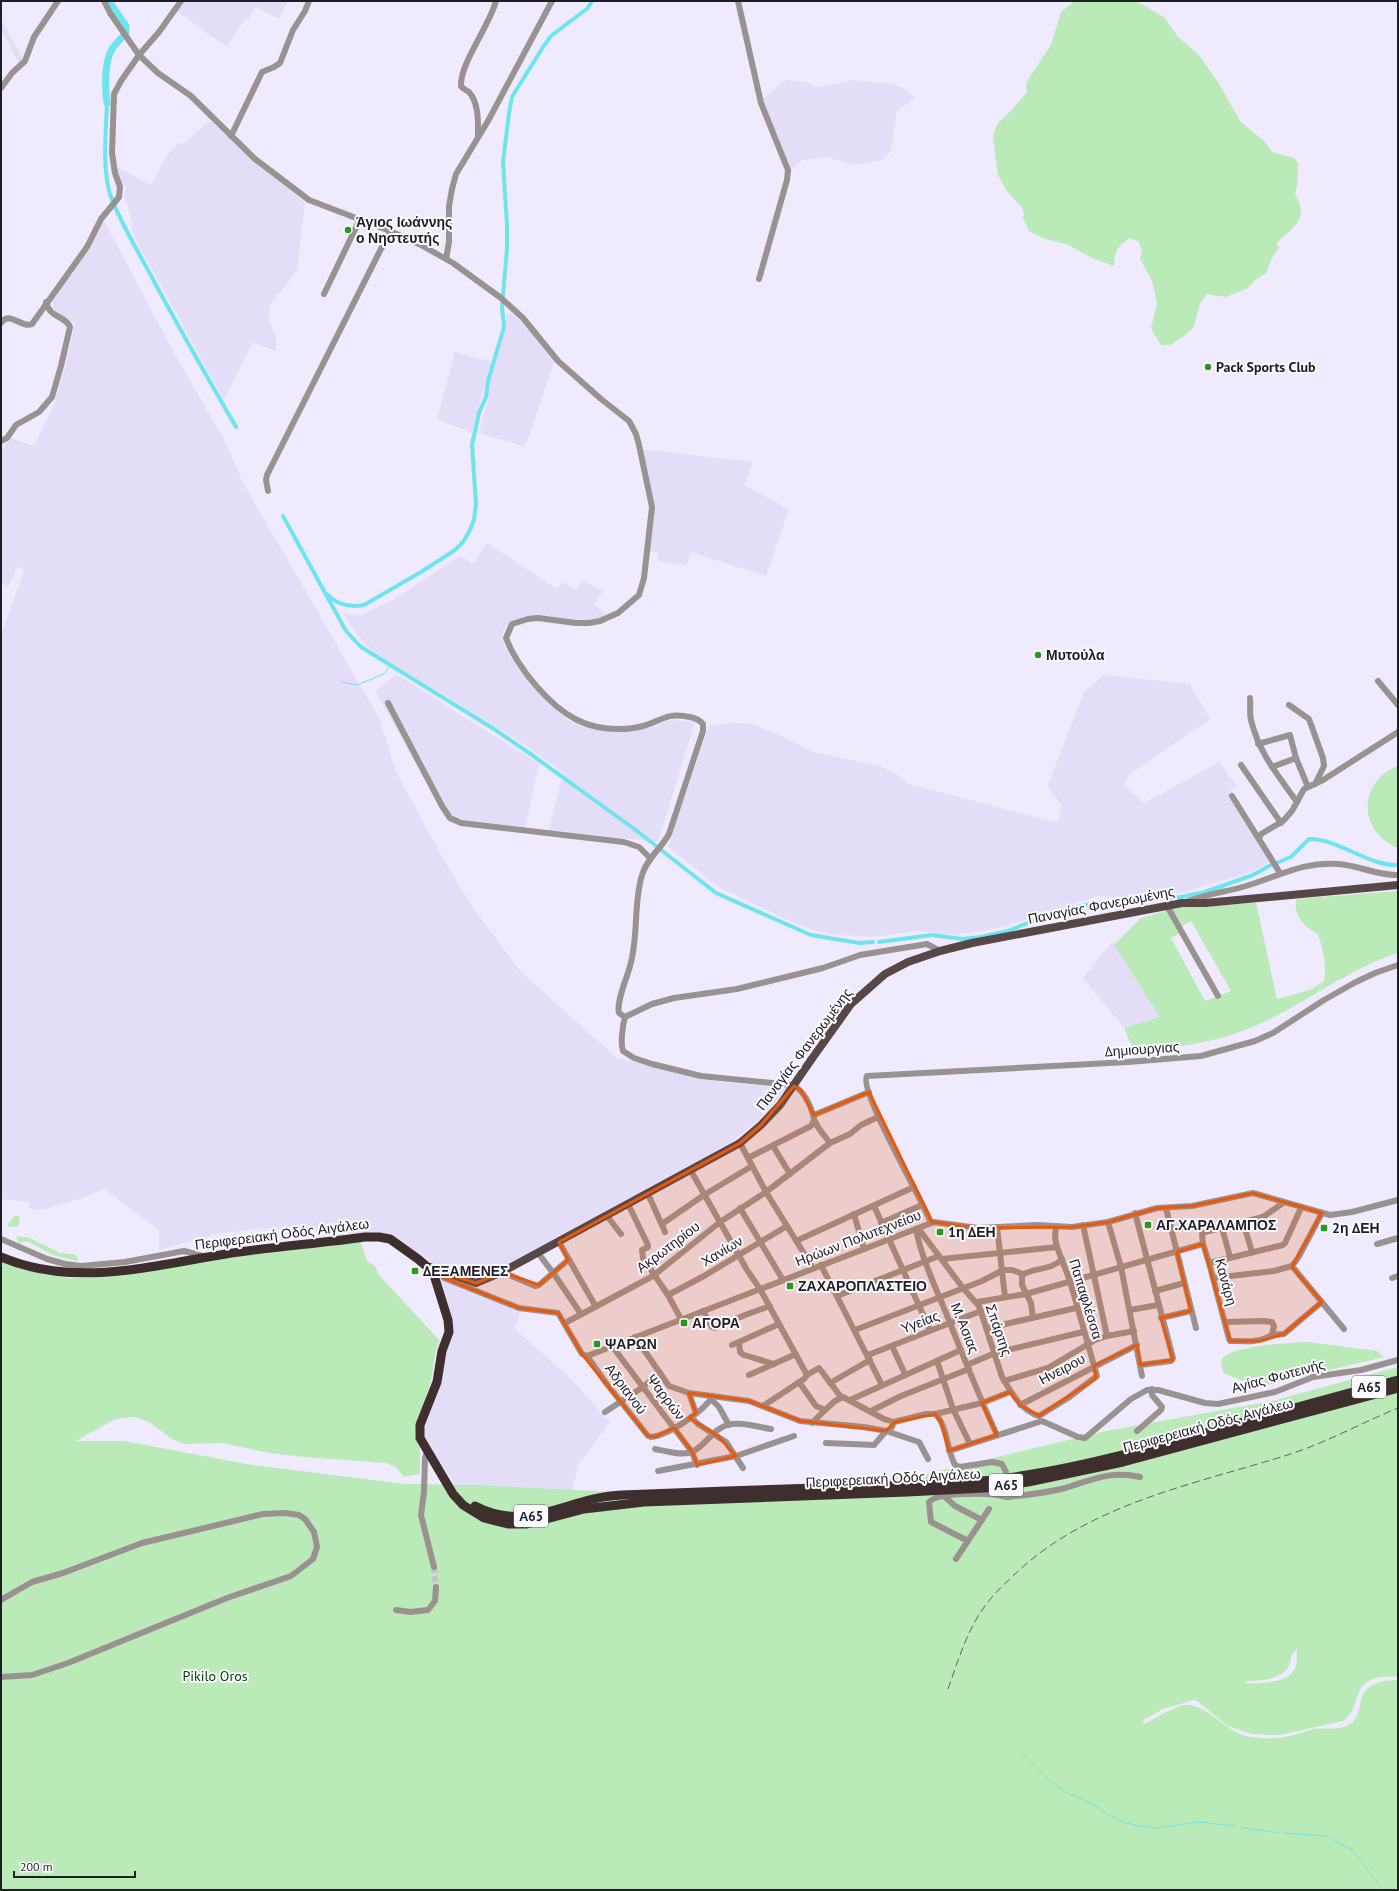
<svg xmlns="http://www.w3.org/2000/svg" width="1399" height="1891" viewBox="0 0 1399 1891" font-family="'PT Sans',sans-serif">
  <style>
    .built { fill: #e4ddf7 }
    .green { fill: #baeab7; fill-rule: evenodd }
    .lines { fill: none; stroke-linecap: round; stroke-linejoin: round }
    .stream { stroke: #6ee5ee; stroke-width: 1 }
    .canal { stroke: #6ee5ee; stroke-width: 4 }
    .river { stroke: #6ee5ee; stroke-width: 7 }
    .minor-tunnel { stroke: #c6c1d2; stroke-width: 6; stroke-dasharray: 6 3; stroke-linecap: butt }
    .minor { stroke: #9a9191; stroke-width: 6 }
    .major { stroke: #574747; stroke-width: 8 }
    .highway { stroke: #3f2e2e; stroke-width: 9 }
    .rail { stroke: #625f6a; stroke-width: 1; stroke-dasharray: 8 4; stroke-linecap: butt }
    .major-bridge { stroke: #574747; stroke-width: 8 }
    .marked { fill: #e8590c; fill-opacity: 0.2; stroke: #e8590c; stroke-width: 3; stroke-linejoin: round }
    .poi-dot { fill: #2b9721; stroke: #fbfafe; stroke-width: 1.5 }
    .labels { text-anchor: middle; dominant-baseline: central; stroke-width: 4; stroke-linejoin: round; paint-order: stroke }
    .shield { fill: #fbfafe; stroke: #626066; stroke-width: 1 }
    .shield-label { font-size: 13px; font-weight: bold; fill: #201e25 }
    .poi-label { font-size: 14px; font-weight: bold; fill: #201e25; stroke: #fbfafe; text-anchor: start }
    .street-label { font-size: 14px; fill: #201e25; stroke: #fbfafe }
    .park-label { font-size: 14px; fill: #024405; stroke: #fbfafe }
  </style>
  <rect width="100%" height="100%" fill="#efeafd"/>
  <g class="built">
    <polygon points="181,1 288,1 279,19 256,7 248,20 245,19 227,46 203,31 204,30 175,10"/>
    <polygon points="1,19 24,61 20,65 1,30"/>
    <polygon points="786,80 807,82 815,87 827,86 853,80 891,84 901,87 915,98 897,111 891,151 883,160 854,165 827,157 802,160 791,169 761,100"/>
    <polygon points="210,121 305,203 297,270 271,304 268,317 276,337 276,351 253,342 224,400 136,240 131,227 133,224 124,195 126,187 120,183 115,166 151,185 168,154 178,143 183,144"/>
    <polygon points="103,219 171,347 228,447 242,481 379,718 397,774 445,862 476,912 521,972 617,1058 720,1082 787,1088 767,1113 730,1143 482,1278 475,1279 441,1268 394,1236 385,1233 355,1234 265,1228 216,1234 159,1250 159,1230 104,1189 79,1199 46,1209 35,1210 29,1208 29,1202 1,1199 1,635 24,571 19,566 8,587 1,583 1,451 11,438 34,446 54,405 66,365 75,323 55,314 52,300"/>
    <polygon points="511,313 527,327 554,362 528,440 523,446 479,433 489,397 487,394 489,382 507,315"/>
    <polygon points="455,352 491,362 472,433 437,419"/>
    <polygon points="641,449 753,462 744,485 789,509 766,576 690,552 687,565 658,561 658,552 649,552 653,513"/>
    <polygon points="487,543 557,589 563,582 576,589 583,581 603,591 594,605 608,616 584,621 544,616 525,617 510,622 503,631 503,643 519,670 563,716 573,723 584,727 623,732 654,727 666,721 674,720 695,722 658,842 549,830 563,774 556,767 513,737 375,653 356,634 343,613 359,616 391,601 460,556 473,563"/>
    <polygon points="396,674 539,764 525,828 448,821 375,691"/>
    <polygon points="1104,675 1190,684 1210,719 1130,774 1124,784 1144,803 1219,762 1237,786 1230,790 1276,859 1245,874 1179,893 1124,898 1097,896 1009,925 983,931 954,935 920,931 872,937 838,935 813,930 790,921 717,886 668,847 709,726 734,723 752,724 777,734 813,752 880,766 898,775 909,784 1058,823 1062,805 1047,787 1084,692"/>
    <polygon points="1112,942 1114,945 1160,1017 1124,1028 1083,978"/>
    <polygon points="439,1279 497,1303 522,1311 514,1328 568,1376 610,1422 578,1465 571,1499 463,1493 441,1465 423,1434 434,1400 450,1333"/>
  </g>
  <g class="green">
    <path d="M1075,1H1136L1164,17L1178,37L1198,54L1218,82L1240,121L1265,142L1272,152L1294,158L1298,163C1297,176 1299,180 1295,194C1310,220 1293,226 1276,244L1279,247L1271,260L1266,273L1256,279L1248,288L1226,297L1207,294L1200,303L1194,327L1184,336L1170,345H1161L1151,328L1157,304L1152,281L1140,259L1142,250L1138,241L1129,238C1118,246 1114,252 1114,266L1092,258L1066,244L1045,239L1029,231L1023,218L1024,213L1022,208L1006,190L998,175L993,138L995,129L999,122L1011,111L1027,92L1026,84L1029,78L1051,45L1061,12Z"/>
    <path d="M1398,766V848C1358,832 1357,782 1398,766Z"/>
    <path d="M1398,891V953C1347,969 1304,1005 1255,1026C1216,1043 1175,1048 1134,1051L1124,1028L1160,1017L1114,945L1141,918L1169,910L1179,907L1256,903L1277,999L1310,990L1324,981C1327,966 1323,949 1318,934C1305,927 1293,916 1296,899ZM1191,921L1231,991L1205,1001L1171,938L1182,932L1179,928Z"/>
    <polygon points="15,1215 20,1217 18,1226 9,1227 7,1225"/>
    <polygon points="16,1236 30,1238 60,1253 74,1254 79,1259 77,1261 53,1255 27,1241 19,1243"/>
    <path d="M360,1240L367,1261L375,1266L378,1274L440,1341L436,1350L431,1381L416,1429L415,1436L420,1447V1474L404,1477L396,1467L386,1463L304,1457L270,1453L222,1443L184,1444L172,1439L149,1422L135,1417L115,1419L76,1441H124L252,1465L404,1484L473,1485L678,1495L914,1477L1106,1431L1272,1401L1398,1367V1676C1390,1677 1380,1676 1373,1679C1352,1686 1360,1711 1343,1721L1279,1735L1252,1734L1228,1726L1197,1701L1194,1700L1163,1709L1143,1720L1144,1724C1156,1718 1168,1710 1180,1706C1205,1699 1224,1733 1250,1737C1262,1739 1278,1739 1289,1736C1297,1735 1305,1731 1313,1729C1322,1728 1331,1729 1340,1728C1376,1721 1340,1681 1398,1680V1890H1V1262L42,1274L71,1278L103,1277L234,1255ZM1297,1649C1297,1658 1298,1668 1291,1674C1282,1683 1257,1684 1245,1683C1248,1680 1250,1681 1254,1681C1271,1680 1292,1675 1291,1655Z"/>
    <path d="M1308,1342L1377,1351L1384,1357L1267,1385L1240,1380L1224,1373L1221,1366L1222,1358C1237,1345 1287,1343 1308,1342Z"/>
  </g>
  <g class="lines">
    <g class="stream">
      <polyline points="342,682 357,685 384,674 390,666"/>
      <polyline points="1021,1752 1046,1777 1065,1792 1093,1804 1108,1815 1123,1822 1139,1826 1158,1828 1199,1822 1235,1826"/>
      <polyline points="1240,1827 1278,1833"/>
      <polyline points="1283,1833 1326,1836 1353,1850 1383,1890"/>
    </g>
    <g class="canal">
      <path d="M107,103C106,132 102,166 110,194C119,220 135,246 148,270C176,323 206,375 236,427"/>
      <polyline points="283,516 346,631 361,647 494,729 532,755 637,831 716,893 811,935 859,943 873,942"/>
      <path d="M327,594C337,605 349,608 364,605L421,572L455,550L463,542L470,530L474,520L476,504L472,445L479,413L486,397L488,381L504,327L502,307L507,249V225L503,162L509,113L512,97L543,47L551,36L588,8L592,1"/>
      <path d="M879,942L932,935L962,939L981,937L1008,931L1050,914L1076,907L1105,902L1131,903L1152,898L1181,897L1205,892L1253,875L1269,866L1291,857L1309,839C1340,839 1367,866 1398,865"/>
    </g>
    <path class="river" d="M107,103C105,88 104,63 112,49C116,43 122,38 126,32V26L109,1"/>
    <polyline class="minor-tunnel" points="434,1567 436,1587"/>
    <g class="minor">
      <path d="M104,1L110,13L139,55L158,73L191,96L255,159L309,200L390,231L421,245L453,263L501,298L523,318L558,361L601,399L629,421L636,434L639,445L652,507L644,578L639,595L618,613L600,621L589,623H576L538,618L528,619L512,624L506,638C517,667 549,706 577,720C589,726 605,729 619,729C627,729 636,728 643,726C664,720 666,712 690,717C695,718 699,719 703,724V731L669,834C661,849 647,858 642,875C633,904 639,936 630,966C627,978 616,1002 619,1013L625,1017L652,1004L674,998L737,989L823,968L860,955L927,944L940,951"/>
      <polyline points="738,1 761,103 788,170 787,180 759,279"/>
      <polyline points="1,88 12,73 25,61 34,37 58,1"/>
      <polyline points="231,136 262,72 274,67 280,63 293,30 305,11 309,1"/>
      <path d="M478,136C478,122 479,103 469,92C466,90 463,89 461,86C460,63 489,27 496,1"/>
      <polyline points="446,259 449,242 449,206 452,189 456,174 488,121 552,1"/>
      <polyline points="324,294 360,219"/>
      <path d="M1,323C11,310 21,329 32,324L87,247L101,219L119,197L120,187L115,173L112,153L114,94L121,81L139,55L159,32L181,1"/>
      <path d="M1,441L7,438L16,425L39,412L52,397L61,366L70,327C65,315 50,319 46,302"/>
      <polyline points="268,491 266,480 267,475 390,231"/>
      <polyline points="1378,681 1398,705"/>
      <path d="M1250,698C1251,705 1249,713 1251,720C1259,753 1277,774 1297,802"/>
      <polyline points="388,703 442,806 450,818 461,823 624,842 639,847 650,858"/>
      <polyline points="1289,705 1309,719 1323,758 1324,766 1315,784"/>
      <polyline points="1258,744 1290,735 1296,758 1308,787"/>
      <polyline points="1241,765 1281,823"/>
      <polyline points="1272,767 1296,758"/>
      <polyline points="1232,796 1280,873"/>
      <polyline points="1259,839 1261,834 1283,821 1292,811 1304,789 1323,780 1398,732"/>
      <path d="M1186,902C1206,894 1226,892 1246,886C1277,877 1304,861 1338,864C1358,865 1378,876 1398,875"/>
      <polyline points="1167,906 1218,996"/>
      <path d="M625,1017C623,1024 620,1043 623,1051L634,1058L652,1064L701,1076L793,1085C805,1092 811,1106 814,1119C816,1127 826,1137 830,1143"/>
      <polyline points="814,1115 869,1092"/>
      <polyline points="740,1143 766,1192 813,1268"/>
      <polyline points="773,1146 790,1174"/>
      <polyline points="748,1158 811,1126 814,1120"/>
      <polyline points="691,1171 747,1270 760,1289 807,1375 804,1379 763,1406"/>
      <polyline points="648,1194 665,1232"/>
      <polyline points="628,1204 648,1245 648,1247 642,1250 643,1258 668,1295 681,1319"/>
      <polyline points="874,1206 930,1330"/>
      <polyline points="740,1208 783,1280"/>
      <polyline points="1166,1208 1196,1328"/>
      <polyline points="1135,1213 1173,1358 1171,1361 1140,1365"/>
      <polyline points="1322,1213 1298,1258 1292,1266 1344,1329"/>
      <polyline points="854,1214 864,1249"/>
      <polyline points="607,1216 621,1234"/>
      <polyline points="1108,1222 1121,1267 1142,1376"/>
      <polyline points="1243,1222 1252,1252"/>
      <polyline points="881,1223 922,1205"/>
      <path d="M931,1223C924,1202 857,1088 867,1076L1128,1062L1201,1056L1255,1041L1273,1033L1324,1000L1354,983L1375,973L1398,965"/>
      <polyline points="662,1224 704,1195 752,1166"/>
      <polyline points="1083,1225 1107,1336"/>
      <polyline points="997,1227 1005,1297"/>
      <path d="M918,1228L963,1288L979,1306L1002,1377C1011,1392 1021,1411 1039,1416L1068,1398L1097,1376L1070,1281L1057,1247L1055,1238L1056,1226"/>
      <polyline points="1222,1228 1230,1257"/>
      <path d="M916,1229C922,1261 938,1292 950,1323C965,1361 980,1398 997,1435"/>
      <polyline points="1,1239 47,1259 65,1264 81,1266 125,1262 184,1251 206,1257"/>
      <polyline points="796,1241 914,1187"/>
      <polyline points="559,1242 596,1307"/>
      <polyline points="1377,1244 1398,1238"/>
      <polyline points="538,1253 554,1274 581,1314"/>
      <polyline points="942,1259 1057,1247"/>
      <polyline points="1209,1263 1283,1245 1285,1243 1301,1208"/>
      <polyline points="821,1265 882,1385"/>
      <polyline points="439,1271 441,1275 444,1278 519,1308 558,1313 582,1354 587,1356 934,1222 978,1228 1038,1225 1072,1227 1108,1222 1157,1208 1192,1206 1253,1193 1330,1215 1352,1212 1398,1200"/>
      <polyline points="502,1272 535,1286 539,1285 568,1260"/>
      <polyline points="1213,1278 1274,1271 1292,1266"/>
      <polyline points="1392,1278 1398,1276"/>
      <polyline points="1155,1291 1184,1283"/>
      <polyline points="668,1295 704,1276 787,1226"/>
      <polyline points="837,1296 939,1256"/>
      <polyline points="977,1302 1026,1294 1203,1244"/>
      <polyline points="1130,1310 1158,1305"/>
      <polyline points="703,1311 712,1327 715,1328 745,1315 770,1306"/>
      <path d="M1033,1318L1031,1303L1022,1285V1275C1034,1267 1051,1271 1062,1259"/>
      <polyline points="1161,1318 1191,1311"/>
      <path d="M1225,1322L1264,1321L1272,1322L1274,1326L1272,1335C1260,1343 1244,1341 1230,1341L1229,1339L1209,1263L1203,1244L1202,1234L1205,1232L1263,1217L1283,1203"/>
      <polyline points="565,1323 653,1276 720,1222 766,1192 830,1143 850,1134 861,1125 878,1117"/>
      <polyline points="988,1328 1076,1308"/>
      <polyline points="855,1330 982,1281 1003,1270 1012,1270 1023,1274"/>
      <polyline points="1272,1335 1284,1334 1322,1302"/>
      <polyline points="635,1337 669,1386 689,1393 749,1401 800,1421 864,1427 886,1431 919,1442 928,1459"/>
      <polyline points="739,1342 740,1352 744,1355 774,1364"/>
      <polyline points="732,1345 779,1324"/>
      <polyline points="612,1346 692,1452 697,1465"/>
      <polyline points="892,1346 905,1374"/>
      <polyline points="868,1355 981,1311"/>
      <path d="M587,1356L606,1383L648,1436L651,1437C669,1435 703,1412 713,1396"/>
      <polyline points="937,1361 953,1409 970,1444"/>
      <polyline points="967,1365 995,1353 1083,1332"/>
      <polyline points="749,1375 796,1354"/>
      <polyline points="807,1375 819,1368 841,1397"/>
      <polyline points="1004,1381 1048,1368 1095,1340 1107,1336 1134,1331"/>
      <polyline points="799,1382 816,1406 825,1410 835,1401 843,1397 884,1419 894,1422 926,1414 935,1414 982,1403 1010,1392"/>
      <polyline points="830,1383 870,1360"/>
      <polyline points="689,1393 696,1413"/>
      <polyline points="711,1399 719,1407 729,1425"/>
      <polyline points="850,1400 961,1350"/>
      <polyline points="1020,1405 1137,1345"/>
      <polyline points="871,1411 901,1396 969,1369"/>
      <polyline points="605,1412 643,1387 660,1373"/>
      <path d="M935,1414C947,1424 947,1451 955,1465L960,1467L992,1462L1002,1464L1006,1472"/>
      <polyline points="691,1417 698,1424 726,1442 743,1468"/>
      <polyline points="812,1423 825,1410"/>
      <polyline points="1137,1431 1161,1410 1162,1407 1152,1395 1152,1389"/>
      <polyline points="826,1443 874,1445 886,1431 891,1429 894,1422"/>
      <path d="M655,1449C665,1451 682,1456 692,1452C706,1445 712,1430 727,1425C741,1421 757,1427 771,1429"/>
      <polyline points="949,1451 1042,1421 1078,1437 1085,1438 1131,1399 1147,1390 1158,1390 1205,1403 1218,1404 1275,1392 1313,1377 1361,1370 1398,1360"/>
      <polyline points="427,1452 425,1458 424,1492 421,1515 434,1567"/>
      <polyline points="658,1471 736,1456 794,1436"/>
      <path d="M1004,1489L1002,1496L1007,1497C1025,1495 1047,1493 1065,1488C1092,1480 1111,1470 1140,1477"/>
      <polyline points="944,1496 955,1506 982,1520"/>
      <path d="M968,1541L931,1522L929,1502C937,1492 990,1493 1002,1496"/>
      <polyline points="956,1559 989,1509"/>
      <polyline points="1,1600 32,1582 63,1573 142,1543 263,1514 285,1513 299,1515 305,1519 314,1532 317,1547 313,1559 291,1576 227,1598 68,1663 32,1675 1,1677"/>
      <polyline points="396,1610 410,1612 428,1610 435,1601 436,1587"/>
    </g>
    <g class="major">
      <polyline points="811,1060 851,1004 885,974 908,962 940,951 972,943 1182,903 1205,903 1398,885"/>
      <polyline points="427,1266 476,1283 502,1272 740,1143"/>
    </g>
    <g class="highway">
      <path d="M1,1257C78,1290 160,1263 239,1252C281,1246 323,1243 365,1237H379L390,1239L418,1259L433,1272L448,1320L449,1332L442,1351L437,1382L420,1425V1438L453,1494L463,1505L484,1518L508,1524H527L584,1509L644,1502L907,1492L984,1488L1028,1482L1123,1462L1398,1388"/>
      <path d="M475,1506C528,1534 568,1497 622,1495C697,1492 773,1489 848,1487C908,1485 969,1485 1027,1475C1090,1465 1150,1448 1211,1431C1273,1414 1336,1396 1398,1380"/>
    </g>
    <path class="rail" d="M948,1689C958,1661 967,1630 985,1606C992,1596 1002,1586 1012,1577C1084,1506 1187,1486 1281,1457C1322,1445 1359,1424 1398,1408"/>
    <polyline class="major-bridge" points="740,1143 761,1125 780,1105 811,1060"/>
  </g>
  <path class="marked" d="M794,1086L801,1090L814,1115L869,1092L932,1222L978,1228L1072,1227L1108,1222L1157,1208L1192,1206L1253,1193L1322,1213L1292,1267L1322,1302L1284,1334L1260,1341H1230L1203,1244L1177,1252L1191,1311L1161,1318L1173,1360L1140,1365L1137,1345L1094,1366L1096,1378L1039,1416L1020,1405L1010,1392L982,1403L997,1435L949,1451L941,1422L935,1414L895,1422L886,1431L800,1421L749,1401L689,1393L696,1413L689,1418L718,1436L736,1456L697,1465L692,1452L674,1428L655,1437L648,1436L582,1354L558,1313L519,1308L444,1278L439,1271L476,1283L502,1272L539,1285L568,1260L559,1242L740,1143L761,1125Z"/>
  <g class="poi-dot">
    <circle cx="348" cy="230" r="4"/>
    <circle cx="1208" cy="367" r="4"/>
    <circle cx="1038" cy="655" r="4"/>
    <rect x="1144" y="1221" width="8" height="8" rx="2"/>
    <rect x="1320" y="1224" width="8" height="8" rx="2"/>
    <rect x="936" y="1228" width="8" height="8" rx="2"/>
    <rect x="411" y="1267" width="8" height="8" rx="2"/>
    <rect x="786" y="1282" width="8" height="8" rx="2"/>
    <rect x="680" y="1319" width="8" height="8" rx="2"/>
    <rect x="593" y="1340" width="8" height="8" rx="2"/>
  </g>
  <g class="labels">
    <g class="shield">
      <rect x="1352" y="1376" width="34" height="22" rx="3"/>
      <rect x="989" y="1474" width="34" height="22" rx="3"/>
      <rect x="514" y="1505" width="34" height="22" rx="3"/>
    </g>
    <g class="shield-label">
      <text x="1369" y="1387">Α65</text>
      <text x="1006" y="1485">Α65</text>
      <text x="531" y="1516">Α65</text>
    </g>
    <g class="poi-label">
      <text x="356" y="222">Άγιος Ιωάννης<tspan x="356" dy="16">ο Νηστευτής</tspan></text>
      <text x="1216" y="367">Pack Sports Club</text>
      <text x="1046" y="655">Μυτούλα</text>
      <text x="1156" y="1225">ΑΓ.ΧΑΡΑΛΑΜΠΟΣ</text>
      <text x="1332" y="1228">2η ΔΕΗ</text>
      <text x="948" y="1232">1η ΔΕΗ</text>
      <text x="423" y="1271">ΔΕΞΑΜΕΝΕΣ</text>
      <text x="798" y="1286">ΖΑΧΑΡΟΠΛΑΣΤΕΙΟ</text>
      <text x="692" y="1323">ΑΓΟΡΑ</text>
      <text x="605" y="1344">ΨΑΡΩΝ</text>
    </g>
    <g class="street-label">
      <text transform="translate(1101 905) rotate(-11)">Παναγίας Φανερωμένης</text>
      <text transform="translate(804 1049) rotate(-53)">Παναγίας Φανερωμένης</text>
      <text transform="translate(1142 1049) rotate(-4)">Δημιουργιας</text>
      <text transform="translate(282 1234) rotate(-7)">Περιφερειακή Οδός Αιγάλεω</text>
      <text transform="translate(858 1238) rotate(-21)">Ηρώων Πολυτεχνείου</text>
      <text transform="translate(668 1247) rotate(-37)">Ακρωτηρίου</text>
      <text transform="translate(722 1251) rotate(-31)">Χανίων</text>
      <text transform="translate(1226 1282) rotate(75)">Κανάρη</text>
      <text transform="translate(1086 1299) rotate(73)">Παπαφλέσσα</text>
      <text transform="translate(920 1322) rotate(-21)">Υγείας</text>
      <text transform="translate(965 1328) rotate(68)">Μ. Ασιας</text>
      <text transform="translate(999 1330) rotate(71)">Σπάρτης</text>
      <text transform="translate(1062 1369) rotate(-28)">Ηνειρου</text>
      <text transform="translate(1278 1376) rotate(-15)">Αγίας Φωτεινής</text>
      <text transform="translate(626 1389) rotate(53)">Αδριανού</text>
      <text transform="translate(666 1397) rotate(53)">Ψαρρών</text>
      <text transform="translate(1208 1425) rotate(-15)">Περιφερειακή Οδός Αιγάλεω</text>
      <text transform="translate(893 1478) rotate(-3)">Περιφερειακή Οδός Αιγάλεω</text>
    </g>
    <g class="park-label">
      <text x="215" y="1676">Pikilo Oros</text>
    </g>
  </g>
  <rect width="1399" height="1891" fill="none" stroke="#201e25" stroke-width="4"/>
  <path d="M14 1871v6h121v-6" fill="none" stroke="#201e25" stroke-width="2"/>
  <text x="20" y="1871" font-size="12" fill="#201e25" stroke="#fbfafe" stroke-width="3" paint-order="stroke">200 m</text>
</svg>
